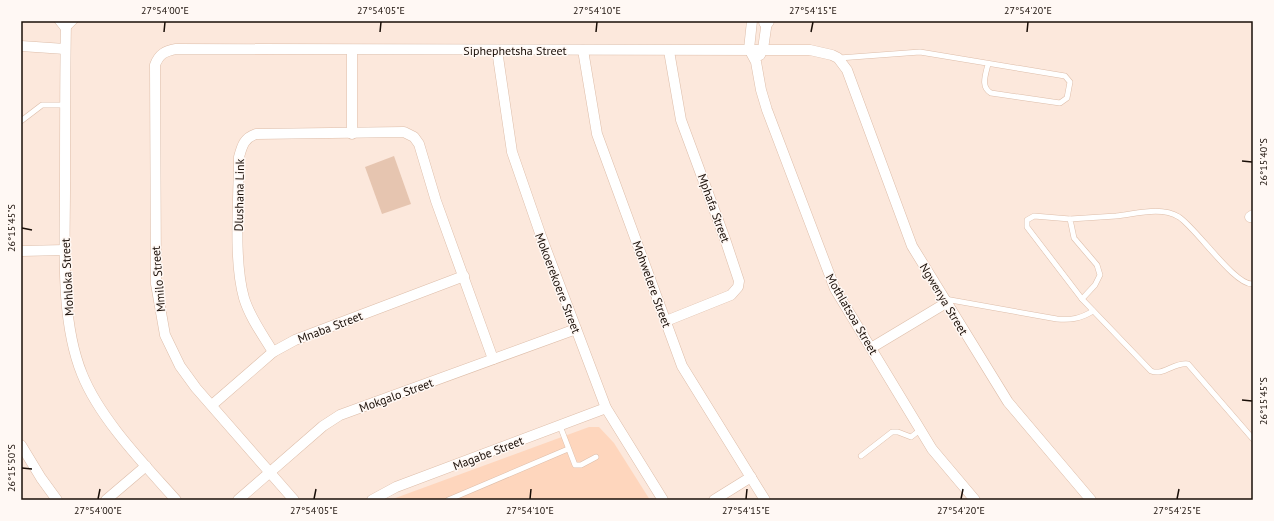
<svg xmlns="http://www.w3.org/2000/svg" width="1274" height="521" viewBox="0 0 1274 521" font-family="'PT Sans',sans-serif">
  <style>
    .built { fill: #fed6bd }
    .green { fill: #e6c5b0 }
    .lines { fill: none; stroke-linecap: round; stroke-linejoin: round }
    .lane-casing { stroke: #ddbda9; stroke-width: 6 }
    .street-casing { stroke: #ddbda9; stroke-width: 11 }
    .secondary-casing { stroke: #ddbda9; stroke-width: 15 }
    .lane { stroke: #fff; stroke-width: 5 }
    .street { stroke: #fff; stroke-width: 10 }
    .secondary { stroke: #fff; stroke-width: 14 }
    .ticks { fill: none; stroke: #190e07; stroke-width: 1.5 }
    .labels { text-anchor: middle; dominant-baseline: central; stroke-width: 3; stroke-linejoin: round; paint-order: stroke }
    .street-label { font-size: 12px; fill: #190e07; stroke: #fff8f4 }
    .neatline { fill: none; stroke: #190e07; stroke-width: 1.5 }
    .ticks-label { font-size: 10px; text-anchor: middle; fill: #190e07 }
  </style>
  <rect width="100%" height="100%" fill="#fce8dc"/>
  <polygon class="built" points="589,427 599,427 614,443 650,500 390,500"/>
  <polygon class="green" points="394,156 411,204 382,214 365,167"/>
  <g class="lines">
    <defs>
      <g id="lane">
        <polyline points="57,21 65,31 75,21"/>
        <path d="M839,58L920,52L1065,76L1070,82L1067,98L1060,103L991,93C980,87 986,74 988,64"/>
        <polyline points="21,121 42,105 65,105"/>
        <polyline points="1070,219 1034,216 1027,220 1027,227 1082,299"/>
        <path d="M1253,284C1235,286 1197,229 1179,217C1161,206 1136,214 1116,216C1101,217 1086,218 1070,219L1074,238L1097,265L1100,275L1095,285L1082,299L1151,371C1164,376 1174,362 1188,364L1253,439"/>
        <path d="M945,299L1057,319C1071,320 1080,319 1093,311"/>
        <polyline points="560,426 575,465 581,465 596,457"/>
        <polyline points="861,456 892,432 898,432 911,437 920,430"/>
        <polyline points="448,500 568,449"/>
      </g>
      <g id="street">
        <path d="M66,21C65,77 65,132 65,188C65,246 60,320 82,374C100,419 144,464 176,500"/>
        <polyline points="752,21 749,49 756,62 761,90 767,110 835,289 932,449 975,500"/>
        <polyline points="21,46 65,49"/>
        <polyline points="352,50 352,134"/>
        <polyline points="497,50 512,152 541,236 606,408 663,500"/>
        <polyline points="583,50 597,134 682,366 765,500"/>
        <polyline points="760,55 763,49 767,21"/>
        <polyline points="1250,217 1253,215"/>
        <polyline points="21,251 65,250"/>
        <polyline points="666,321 731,295 738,287 739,281 725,239 681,120 669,51"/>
        <polyline points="871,348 946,303"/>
        <path d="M273,352C263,335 250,318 244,298C233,259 239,199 239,157C242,146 244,138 256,134L404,132L414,137L419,144L436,201L493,359"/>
        <polyline points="212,405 273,352 295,340 464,276"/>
        <polyline points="21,445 41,478 57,500"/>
        <polyline points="106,500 146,466"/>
        <polyline points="238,500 323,426 340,415 576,329"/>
        <path d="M294,500L196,388L180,366L165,335L156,284L155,65C159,54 165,51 176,49L810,50L832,55L838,58L847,70L912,246L1008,402L1091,500"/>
        <polyline points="372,500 396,487 606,408"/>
        <polyline points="714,500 751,477"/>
      </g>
      <polyline id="secondary" points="766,22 767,21"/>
    </defs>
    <use href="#lane" class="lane-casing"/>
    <use href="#street" class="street-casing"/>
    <use href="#secondary" class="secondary-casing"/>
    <use href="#lane" class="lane"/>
    <use href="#street" class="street"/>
    <use href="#secondary" class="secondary"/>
  </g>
  <path class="ticks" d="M164,32L165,22M380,32L381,22M596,32L597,22M811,32L813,22M1027,32L1028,22M1242,161L1252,162M22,228L32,230M1242,400L1252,401M22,468L32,469M98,499L100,489M314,499L316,489M530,499L531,489M746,499L747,489M961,499L963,489M1177,499L1179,489"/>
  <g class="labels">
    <g class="street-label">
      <text x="515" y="50">Siphephetsha Street</text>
      <text transform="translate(239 195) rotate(-89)">Dlushana Link</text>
      <text transform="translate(714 208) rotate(70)">Mphafa Street</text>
      <text transform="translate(67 277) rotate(-93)">Mohloka Street</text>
      <text transform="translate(158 279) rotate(-95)">Mmilo Street</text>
      <text transform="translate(558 283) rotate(69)">Mokoerekoere Street</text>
      <text transform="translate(652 284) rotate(70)">Mohwelere Street</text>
      <text transform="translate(944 299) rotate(59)">Ngwenya Street</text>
      <text transform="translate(852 314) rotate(60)">Mothlatsoa Street</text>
      <text transform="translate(330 327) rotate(-21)">Mnaba Street</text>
      <text transform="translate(396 395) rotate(-20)">Mokgalo Street</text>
      <text transform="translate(488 453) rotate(-21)">Magabe Street</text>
    </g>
  </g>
  <rect width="1274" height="521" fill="none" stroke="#fff8f4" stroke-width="44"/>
  <rect x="22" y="22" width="1230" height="477" class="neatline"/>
  <g class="ticks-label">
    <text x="165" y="14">27°54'00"E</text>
    <text x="381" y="14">27°54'05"E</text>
    <text x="597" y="14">27°54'10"E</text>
    <text x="813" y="14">27°54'15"E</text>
    <text x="1028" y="14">27°54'20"E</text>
    <text transform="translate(1263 162) rotate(-90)" y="4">26°15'40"S</text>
    <text transform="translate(11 228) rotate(-90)" y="4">26°15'45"S</text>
    <text transform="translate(1263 401) rotate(-90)" y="4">26°15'45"S</text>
    <text transform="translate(11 468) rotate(-90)" y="4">26°15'50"S</text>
    <text x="98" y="514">27°54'00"E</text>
    <text x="314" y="514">27°54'05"E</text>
    <text x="530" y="514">27°54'10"E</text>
    <text x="746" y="514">27°54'15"E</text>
    <text x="961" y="514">27°54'20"E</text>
    <text x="1177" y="514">27°54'25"E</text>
  </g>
</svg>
